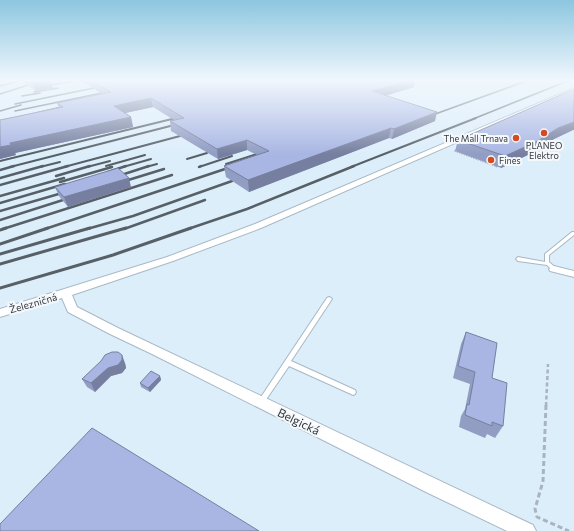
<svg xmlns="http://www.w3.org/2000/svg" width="574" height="531" viewBox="0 0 574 531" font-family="Commissioner,sans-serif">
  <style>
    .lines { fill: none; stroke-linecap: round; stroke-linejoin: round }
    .lane-casing { stroke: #a8b8c5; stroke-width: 2 }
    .street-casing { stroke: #a8b8c5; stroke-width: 2 }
    .path-far3 { stroke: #a8b5c0; stroke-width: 1; stroke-dasharray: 1.5 1; stroke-linecap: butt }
    .path-far2 { stroke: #a8b5c0; stroke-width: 1.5; stroke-dasharray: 2.5 1.5; stroke-linecap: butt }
    .path-far1 { stroke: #a8b5c0; stroke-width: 2.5; stroke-dasharray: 4 2.5; stroke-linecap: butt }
    .path { stroke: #a8b5c0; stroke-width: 3; stroke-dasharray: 5 3; stroke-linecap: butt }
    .lane { fill: #fff; fill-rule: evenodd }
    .street { fill: #fff; fill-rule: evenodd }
    .rail-far3 { stroke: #586067; stroke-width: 1.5 }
    .rail-far2 { stroke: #586067; stroke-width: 2 }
    .rail-far1 { stroke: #586067; stroke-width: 2.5 }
    .rail { stroke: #586067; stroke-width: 3 }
    .wall { fill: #919dc3 }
    .shaded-wall { fill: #767f9f }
    .building { fill: #a9b6e3; stroke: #767f9f }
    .poi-dot { fill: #d34b21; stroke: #f6f9fc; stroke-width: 1.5 }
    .labels { text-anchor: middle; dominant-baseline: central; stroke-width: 4; stroke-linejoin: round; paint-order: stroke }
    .far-poi-label { font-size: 9px; fill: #33393e; stroke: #f6f9fc; text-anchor: end }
    .street-label { font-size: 10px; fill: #33393e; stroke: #f6f9fc }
    .near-street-label { font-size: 12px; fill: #33393e; stroke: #f6f9fc }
  </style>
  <rect width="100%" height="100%" fill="#ddeefb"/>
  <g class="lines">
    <defs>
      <g id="lane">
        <polygon points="572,232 574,232 574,235 549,255 549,262 556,268 557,269 556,270 552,270 547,265 518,261 516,259 518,257 545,262 545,254"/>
        <polygon points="329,297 331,298 332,299 291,361 355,390 356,392 355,394 353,395 351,394 289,366 263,404 261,405 259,404 257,402 259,400 327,298"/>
      </g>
      <g id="street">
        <polygon points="574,88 574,91 261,228 173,261 72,295 77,307 118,328 533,525 536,531 507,531 426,492 152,354 110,334 68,312 62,298 0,317 0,309 167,257 255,224"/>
        <polygon points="554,266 574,271 574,277 550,271 549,269"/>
      </g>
    </defs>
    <use href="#lane" class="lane-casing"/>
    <use href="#street" class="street-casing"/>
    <polyline class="path-far3" points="456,150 454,151 497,167"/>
    <polyline class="path-far2" points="496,166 497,167"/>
    <polyline class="path-far1" points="546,406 548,364"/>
    <polyline class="path" points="546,405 543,481 535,509 537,517 569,531"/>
    <use href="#lane" class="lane"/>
    <use href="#street" class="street"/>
    <g class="rail-far3">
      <polyline points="50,85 81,80"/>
      <polyline points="0,86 23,80"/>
      <polyline points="34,92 58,88"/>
      <polyline points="0,94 44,80"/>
      <polyline points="22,96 40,93"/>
      <polyline points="15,104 94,88"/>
      <polyline points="0,111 21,105"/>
      <polyline points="15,111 102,93"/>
      <polyline points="427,117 529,80"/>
      <polyline points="10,119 70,105"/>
      <polyline points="172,119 183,116"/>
      <polyline points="473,119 570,80"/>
    </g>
    <g class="rail-far2">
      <polyline points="0,121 15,118"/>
      <polyline points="187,159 207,153"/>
      <polyline points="0,161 176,118"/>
      <polyline points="226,164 266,151"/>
      <polyline points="106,166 145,155"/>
      <polyline points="10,167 182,123"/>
      <polyline points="40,167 60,162"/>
      <polyline points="64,167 180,136"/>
      <polyline points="87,167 110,161"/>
      <polyline points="110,167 112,167"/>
      <polyline points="123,167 151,159"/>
      <polyline points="146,167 157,164"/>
      <polyline points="199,167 232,156"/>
      <polyline points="231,167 235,166"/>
      <polyline points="351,167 476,118"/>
    </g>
    <g class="rail-far1">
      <polyline points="199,167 201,166"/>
      <polyline points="0,170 14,166"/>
      <polyline points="108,172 126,166"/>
      <polyline points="56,176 90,166"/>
      <polyline points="115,177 149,166"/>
      <polyline points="0,178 43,166"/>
      <polyline points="125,181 164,169"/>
      <polyline points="60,182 112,167"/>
      <polyline points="0,185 68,166"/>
      <polyline points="0,196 64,178"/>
      <polyline points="0,203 65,184"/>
      <polyline points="0,211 69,191"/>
      <polyline points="0,220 63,200"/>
      <polyline points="3,229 172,175"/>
      <polyline points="45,229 234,166"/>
      <polyline points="87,229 133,216 232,181"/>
      <polyline points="124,229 205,200"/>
      <polyline points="188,229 247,209 354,166"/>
    </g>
    <g class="rail">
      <polyline points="0,230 6,228"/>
      <polyline points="0,244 48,228"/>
      <polyline points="0,254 90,228"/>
      <polyline points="0,264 126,228"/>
      <polyline points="0,288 113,255 191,228"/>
    </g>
  </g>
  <g class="wall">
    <polygon points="20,80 49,80 53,89 36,91"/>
    <polygon points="80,80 415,80 414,87 385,96 435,121 392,139 389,138 249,192 226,177 224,166 257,155 247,150 218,159 171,131 170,121 174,120 153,107 125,113 131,117 133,127 15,153 16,155 0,159 0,120 59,108 57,103 102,94"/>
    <polygon points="573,130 554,139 534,152 501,168 455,151 458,140"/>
    <polygon points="55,187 131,187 68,207 59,196"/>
    <polygon points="466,332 492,378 503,426 495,438 487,434 485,438 459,427 461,416 465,409 470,384 453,378 461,344"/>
    <polygon points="125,363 126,368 122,373 111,376 95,392 87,387 82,379"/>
    <polygon points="160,376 161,380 150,392 141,387 140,383"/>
  </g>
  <g class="shaded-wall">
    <polygon points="50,80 53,89 36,91 33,83"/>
    <polygon points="412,80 415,80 414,87 371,100 372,91"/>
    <polygon points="151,98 153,107 116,115 114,106"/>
    <polygon points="437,112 435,121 392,139 394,129"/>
    <polygon points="131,117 133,127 15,153 16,155 0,159 0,147 10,143"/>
    <polygon points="574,122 574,130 573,130 554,139 534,152 501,168 505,156 558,128"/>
    <polygon points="391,128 389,138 249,192 248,180"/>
    <polygon points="247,140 247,150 218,159 217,149"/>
    <polygon points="129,178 131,187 68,207 64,197"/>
    <polygon points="122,355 125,363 126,368 122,373 111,376 95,392 91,383"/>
    <polygon points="160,376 161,380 150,392 148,388"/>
  </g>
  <g class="building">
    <polygon points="29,80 50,80 33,83"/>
    <polygon points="90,80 412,80 372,91 437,112 394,129 391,128 248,180 224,166 269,151 247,140 217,149 170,121 184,118 151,98 114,106 131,117 10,143 11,145 0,147 0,120 63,107 57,103 111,92"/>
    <polygon points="574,89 574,122 558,128 538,141 505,156 458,140"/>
    <polygon points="118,168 129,178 64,197 55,187"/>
    <polygon points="466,332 497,343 492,378 507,383 503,426 492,422 492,426 465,415 467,404 469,405 475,372 458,366"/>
    <polygon points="112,352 118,352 122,355 122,360 118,365 108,368 91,383 82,379 101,361 105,355"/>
    <polygon points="151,371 160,376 148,388 140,383"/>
    <polygon points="92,428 259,531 0,531 0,524"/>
  </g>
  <linearGradient id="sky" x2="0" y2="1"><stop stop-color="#8cc6df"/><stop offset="0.52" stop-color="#f0f7fd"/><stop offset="1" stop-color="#f0f7fd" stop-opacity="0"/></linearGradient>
  <rect width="574" height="154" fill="url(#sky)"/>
  <g class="poi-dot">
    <circle cx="544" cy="133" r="4"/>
    <circle cx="516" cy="138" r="4"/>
    <circle cx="491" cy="160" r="4"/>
  </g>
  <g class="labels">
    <g class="far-poi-label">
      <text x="508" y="138">The Mall Trnava</text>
      <text x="544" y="145" text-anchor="middle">PLANEO<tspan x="544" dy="10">Elektro</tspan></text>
      <text x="499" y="160" text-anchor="start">Fines</text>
    </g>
    <g class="street-label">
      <text transform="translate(33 303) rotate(-16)">Železničná</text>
    </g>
    <g class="near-street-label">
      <text transform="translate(299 421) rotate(26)">Belgická</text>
    </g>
  </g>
</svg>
